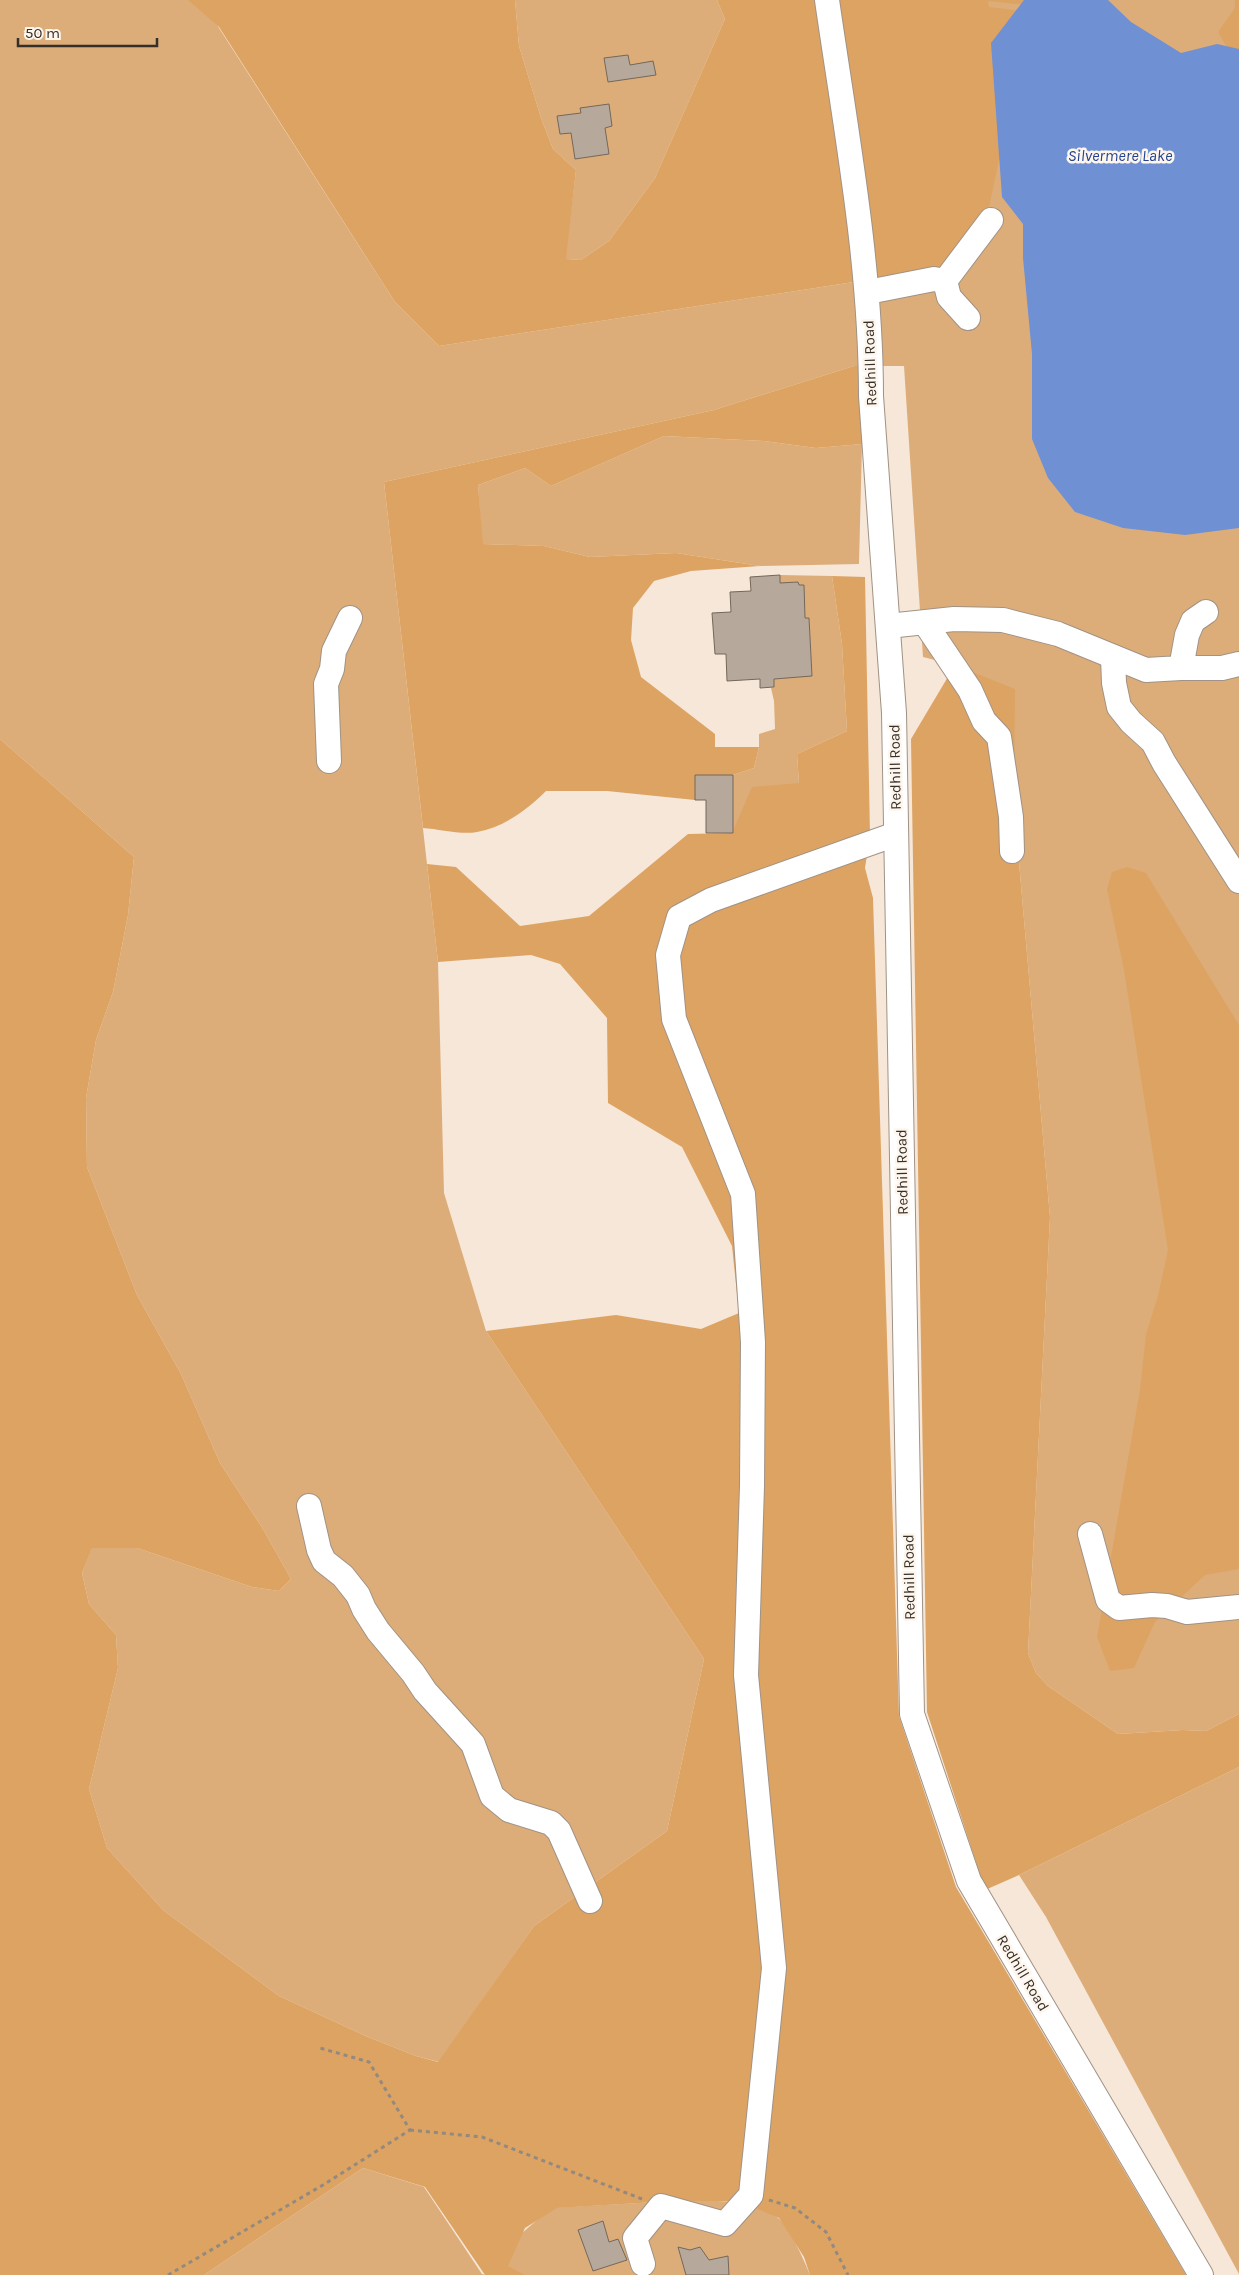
<svg xmlns="http://www.w3.org/2000/svg" width="1239" height="2275" viewBox="0 0 1239 2275" font-family="Karla,sans-serif">
  <style>
    .green { fill: #ddad79 }
    .forest { fill: #dda363 }
    .water { fill: #6f90d2 }
    .building { fill: #b6a89a; stroke: #74675a }
    .lines { fill: none; stroke-linecap: round; stroke-linejoin: round }
    .minor-casing { stroke: #a09285; stroke-width: 26 }
    .path { stroke: #93897f; stroke-width: 3; stroke-dasharray: 4 4; stroke-linecap: butt }
    .minor { stroke: #fff; stroke-width: 24 }
    .labels { text-anchor: middle; dominant-baseline: central; stroke-width: 5; stroke-linejoin: round; paint-order: stroke }
    .street-label { font-size: 15px; fill: #342f29; stroke: #fef6ed }
    .water-label { font-size: 16px; font-style: italic; fill: #204391; stroke: #fef6ed }
  </style>
  <rect width="100%" height="100%" fill="#f6e7d8"/>
  <g class="green">
    <polygon points="0,0 201,0 395,302 439,346 886,277 988,0 1239,0 1239,1714 1206,1731 1183,1730 1118,1734 1048,1686 1036,1673 1028,1653 1050,1217 1014,805 955,665 923,657 904,366 854,366 714,410 384,482 438,962 444,1193 486,1331 704,1659 667,1831 534,1926 439,2062 416,2056 368,2037 279,1996 163,1910 107,1848 89,1789 118,1668 116,1635 89,1604 82,1573 92,1547 137,1548 252,1587 279,1591 291,1579 263,1529 220,1463 181,1374 137,1295 87,1167 86,1098 96,1040 113,992 128,915 134,857 0,739"/>
    <polygon points="515,0 717,0 725,19 655,178 609,241 581,260 565,259 576,170 553,149 541,118 519,46"/>
    <polygon points="664,436 764,441 816,448 862,444 859,564 760,566 676,553 590,557 544,546 482,544 478,485 525,468 551,486"/>
    <polygon points="780,575 832,576 842,644 847,731 797,754 799,783 733,833 733,775 754,768 759,747 759,734 775,729 774,701 771,688 774,687 774,679 783,679 783,676 812,676 809,618 801,618 804,585 799,585 798,582 780,585"/>
    <polygon points="1239,1767 1239,2274 1046,1917 1019,1875"/>
    <polygon points="363,2168 424,2187 482,2274 486,2275 204,2275"/>
    <path d="M673,2201C706,2201 750,2197 778,2218C789,2226 805,2262 810,2275H499L522,2233L551,2208Z"/>
  </g>
  <g class="forest">
    <polygon points="188,0 515,0 519,46 541,118 553,149 576,170 566,259 581,260 609,241 655,178 725,19 717,0 1026,0 1026,5 988,1 989,7 1022,11 996,109 1000,155 983,236 956,263 886,277 439,346 395,302 219,27"/>
    <polygon points="1235,0 1239,0 1239,60 1232,56 1218,32 1235,8"/>
    <path d="M854,366H862V444L816,448L764,441L664,436L551,486L525,468L478,485L483,544L544,546L590,557L676,553L760,566L691,571L654,581L633,608L631,640L641,677L715,734V747H759L754,768L733,775H695V800L607,791H546C527,810 504,827 477,832C461,835 439,829 423,828L384,482L714,410Z"/>
    <polygon points="832,576 865,577 870,835 865,868 873,898 899,1716 956,1887 1186,2275 810,2275 804,2257 779,2218 743,2203 723,2201 673,2201 557,2208 525,2228 508,2266 525,2275 485,2275 425,2187 363,2168 204,2275 0,2275 0,739 134,857 128,915 113,992 96,1040 86,1098 87,1167 137,1295 181,1374 220,1463 263,1529 291,1579 279,1591 252,1587 137,1548 92,1548 82,1573 89,1604 116,1635 118,1668 89,1789 107,1848 163,1910 279,1996 368,2037 416,2056 438,2062 534,1926 667,1831 704,1659 486,1331 616,1315 701,1329 739,1313 732,1246 682,1147 608,1103 607,1018 560,964 531,955 438,962 427,864 456,867 520,926 589,916 688,834 732,833 752,787 799,783 797,754 847,731 842,644"/>
    <polygon points="955,665 1015,689 1014,805 1050,1217 1028,1653 1036,1673 1048,1686 1118,1734 1183,1730 1206,1731 1239,1714 1239,1767 1019,1875 985,1890 927,1712 911,739"/>
    <polygon points="1127,867 1146,873 1239,1025 1239,1569 1205,1575 1155,1622 1134,1668 1110,1671 1097,1637 1140,1390 1146,1334 1158,1296 1168,1250 1124,970 1107,889 1112,872"/>
  </g>
  <polygon class="water" points="1024,0 1108,0 1131,22 1181,53 1217,44 1239,49 1239,528 1185,535 1123,528 1075,512 1048,478 1032,439 1032,354 1023,258 1023,224 1002,197 991,43"/>
  <g class="building">
    <polygon points="628,55 630,65 653,61 656,75 608,82 604,58"/>
    <polygon points="609,104 612,126 605,128 609,154 575,159 571,133 560,134 557,116 581,113 580,108"/>
    <polygon points="780,575 780,583 798,582 799,585 804,585 805,618 809,618 812,676 774,679 774,687 760,688 760,679 727,681 726,654 715,654 712,613 731,612 730,592 751,591 750,577"/>
    <polygon points="695,775 733,775 733,833 706,833 706,800 695,800"/>
    <polygon points="603,2221 609,2242 618,2239 627,2260 593,2271 578,2230"/>
    <polygon points="678,2247 690,2250 700,2247 709,2260 728,2256 729,2275 686,2275"/>
  </g>
  <g class="lines">
    <defs>
      <g id="minor">
        <path d="M827,0C846,132 871,263 871,396L894,713L912,1714L969,1881L1201,2275"/>
        <polyline points="945,281 949,297 968,318"/>
        <polyline points="873,291 934,279 945,281 991,220"/>
        <polyline points="925,623 970,690 984,721 999,737 1011,817 1012,851"/>
        <polyline points="888,626 954,619 1003,620 1058,634 1146,670 1181,668 1187,635 1193,621 1206,612"/>
        <polyline points="1113,657 1114,683 1119,707 1131,722 1153,742 1164,763 1239,881"/>
        <polyline points="1181,668 1222,668 1239,664"/>
        <polyline points="329,761 326,684 332,669 334,651 350,618"/>
        <polyline points="309,1506 319,1550 324,1561 343,1576 358,1595 364,1609 378,1631 413,1673 425,1691 473,1744 492,1796 509,1810 551,1823 559,1831 590,1901"/>
        <polyline points="1090,1534 1108,1600 1119,1608 1152,1605 1167,1606 1187,1612 1239,1607"/>
        <polyline points="643,2264 635,2238 661,2206 725,2224 751,2195 774,1968 746,1675 752,1486 753,1342 743,1194 674,1019 668,955 679,917 711,900 896,834"/>
      </g>
    </defs>
    <use href="#minor" class="minor-casing"/>
    <g class="path">
      <polyline points="410,2130 482,2137 642,2199"/>
      <polyline points="769,2200 795,2208 826,2232 848,2275"/>
      <polyline points="168,2275 323,2185 410,2130 369,2062 320,2048"/>
    </g>
    <use href="#minor" class="minor"/>
  </g>
  <g class="labels">
    <g class="street-label">
      <text transform="translate(870 363) rotate(-92)">Redhill Road</text>
      <text transform="translate(895 767) rotate(-91)">Redhill Road</text>
      <text transform="translate(902 1172) rotate(-91)">Redhill Road</text>
      <text transform="translate(909 1577) rotate(-91)">Redhill Road</text>
      <text transform="translate(1023 1973) rotate(59)">Redhill Road</text>
    </g>
    <g class="water-label">
      <text x="1120" y="155">Silvermere Lake</text>
    </g>
  </g>
  <path d="M18 38v8h139v-8" fill="none" stroke="#342f29" stroke-width="2.5"/>
  <text x="25" y="38" font-size="15" fill="#342f29" stroke="#fef6ed" stroke-width="4" paint-order="stroke">50 m</text>
</svg>
